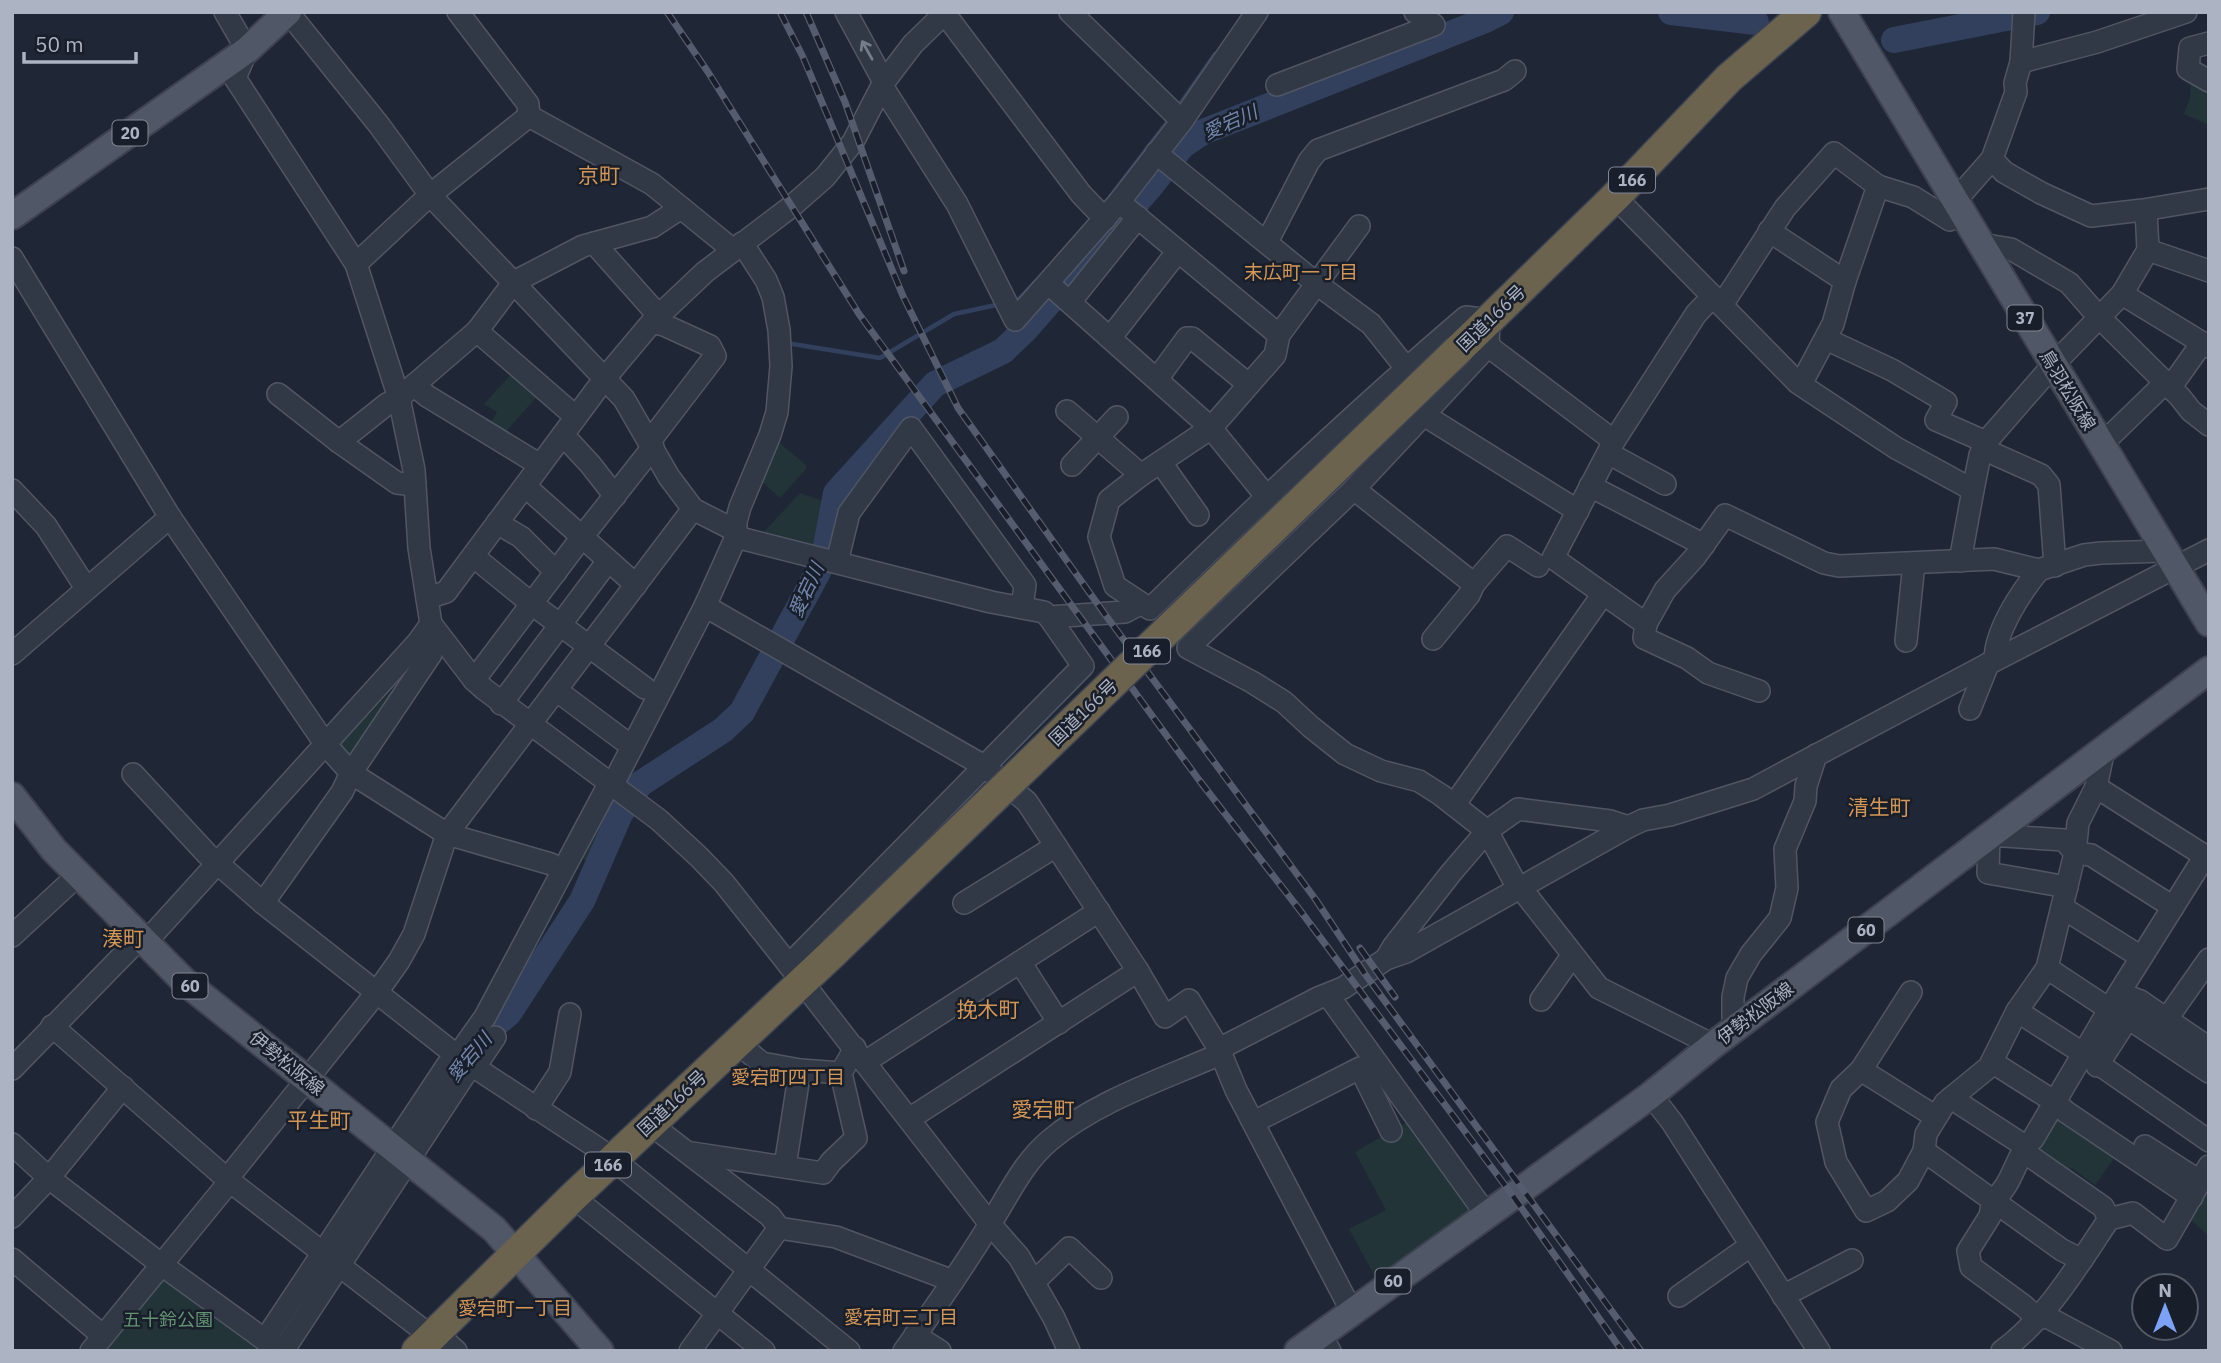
<svg xmlns="http://www.w3.org/2000/svg" width="2221" height="1363" viewBox="0 0 2221 1363" font-family="'IBM Plex Sans','Noto Sans JP',sans-serif">
  <style>
    .park { fill: #223438 }
    .lines { fill: none; stroke-linecap: round; stroke-linejoin: round }
    .stream { stroke: #32405d; stroke-width: 4.5 }
    .river { stroke: #32405d; stroke-width: 26 }
    .minor-casing { stroke: #505664; stroke-width: 24 }
    .major-casing { stroke: #3c4250; stroke-width: 30 }
    .highway-casing { stroke: #3d4351; stroke-width: 33 }
    .minor { stroke: #323946; stroke-width: 21 }
    .major { stroke: #505867; stroke-width: 26 }
    .highway { stroke: #6c634f; stroke-width: 30 }
    .rail-casing { stroke: #545c6e; stroke-width: 7 }
    .rail { stroke: #181e2a; stroke-width: 4.5; stroke-dasharray: 13; stroke-linecap: butt }
    .highway-bridge-casing { stroke: #3d4351; stroke-width: 33; stroke-linecap: butt }
    .highway-bridge { stroke: #6c634f; stroke-width: 30 }
    .oneway { stroke: #757c8b }
    .labels { text-anchor: middle; dominant-baseline: central; stroke-width: 5; stroke-linejoin: round; paint-order: stroke }
    .shield { fill: #181e2a; stroke: #808695; stroke-width: 2 }
    .shield-label { font-size: 16px; font-weight: bold; fill: #acb3c3 }
    .street-label { font-size: 18px; fill: #acb3c3; stroke: #181e2a }
    .park-label { font-size: 18px; fill: #649373; stroke: #181e2a }
    .water-label { font-size: 19px; font-style: italic; fill: #7487ac; stroke: #181e2a }
    .neighbourhood-label { font-size: 19px; fill: #d39757; stroke: #181e2a }
    .quarter-label { font-size: 21px; fill: #d39757; stroke: #181e2a }
  </style>
  <rect width="100%" height="100%" fill="#1f2736"/>
  <g class="park">
    <polygon points="2191,75 2209,85 2209,125 2184,114 2190,98"/>
    <polygon points="515,370 541,392 502,436 488,428 497,412 484,404"/>
    <polygon points="776,440 806,465 806,469 780,498 759,479"/>
    <polygon points="800,493 826,502 813,546 761,535"/>
    <polygon points="417,665 351,764 342,750 342,742"/>
    <polygon points="606,800 619,810 594,864 577,856"/>
    <polygon points="2053,1115 2117,1154 2095,1185 2072,1168 2065,1171 2033,1148"/>
    <polygon points="1409,1121 1469,1202 1468,1210 1377,1280 1349,1229 1386,1210 1355,1152"/>
    <polygon points="2209,1185 2209,1236 2190,1219"/>
    <polygon points="163,1276 267,1351 108,1351 104,1348"/>
  </g>
  <g class="lines">
    <g class="stream">
      <polyline points="1178,107 1215,54"/>
      <polyline points="1106,202 1171,117"/>
      <polyline points="1013,301 1018,300 1035,282"/>
      <polyline points="786,343 880,358 954,314 1001,304"/>
    </g>
    <g class="river">
      <polyline points="1671,12 1756,22"/>
      <polyline points="1894,40 2037,12"/>
      <polyline points="471,1055 489,1030 509,1013 582,901 620,814 640,784 723,730 742,712 818,572 826,546 836,493 935,384 1003,351 1026,329 1150,187 1182,146 1203,132 1483,21 1501,12"/>
    </g>
    <defs>
      <g id="minor">
        <polyline points="225,12 247,50 235,78 356,264 399,398 414,470 419,548 431,624 474,680 484,689 659,820 699,857 724,883 789,965 990,1224 1019,1257 1054,1318 1069,1351"/>
        <polyline points="288,12 379,125 430,195 624,399 669,477 693,509 736,531"/>
        <polyline points="458,12 528,104 529,116 652,184 733,250"/>
        <polyline points="846,12 884,82"/>
        <polyline points="1070,12 1182,121"/>
        <polyline points="945,14 1081,194 1105,219"/>
        <polyline points="2209,43 2190,48 2188,69 2209,81"/>
        <polyline points="2021,62 2097,42 2186,12"/>
        <polyline points="1277,85 1434,25 1415,12"/>
        <polyline points="882,86 957,204 1015,320 1119,202 1182,121 1257,12"/>
        <polyline points="1156,153 1317,284 1371,324 1406,368"/>
        <polyline points="1992,159 2004,172 2041,193 2091,216 2143,210 2209,199"/>
        <polyline points="1615,197 1798,383 1896,448 1973,490 1980,455 1986,442 2053,365 2122,294 2148,250 2146,210"/>
        <polyline points="1955,201 1992,159 2016,92 2015,83 2021,62 2024,12"/>
        <polyline points="1119,202 1279,335"/>
        <path d="M1359,226L1279,335L1275,355L1211,428L1141,475L1109,500L1099,537L1115,586L1150,609C1253,509 1357,410 1466,317L1489,320L1488,346L1354,489L1188,648L1252,682L1284,702L1311,727L1345,754L1381,771L1419,781L1441,795L1487,831L1518,888"/>
        <polyline points="1769,231 1845,281"/>
        <polyline points="1267,242 1309,161 1318,150 1504,80 1515,71"/>
        <polyline points="594,243 658,315"/>
        <polyline points="1981,244 2011,249 2069,283 2098,316 2180,397 2191,411 2209,425"/>
        <polyline points="2148,250 2209,271"/>
        <polyline points="12,258 170,517 326,745 351,773 447,834 551,864"/>
        <polyline points="356,264 430,195 529,116"/>
        <polyline points="1049,284 1211,428 1266,496"/>
        <polyline points="2122,294 2209,347"/>
        <polyline points="1713,296 1696,314 1614,441 1553,558 1646,624 1644,638 1687,658 1708,673 1759,691"/>
        <polyline points="1070,302 1138,217"/>
        <polyline points="1722,305 1785,208 1834,153 1878,186"/>
        <polyline points="477,331 576,417"/>
        <polyline points="1110,338 1178,251"/>
        <polyline points="1826,339 1892,370 1946,402 1936,420 1986,442"/>
        <polyline points="1488,346 1614,441"/>
        <polyline points="1157,379 1187,338 1192,338 1248,384"/>
        <polyline points="1801,384 1833,324 1845,281 1878,186 1913,197 1950,220 1959,209"/>
        <polyline points="414,385 427,396 540,465"/>
        <polyline points="2170,388 2202,343"/>
        <polyline points="278,394 339,442 397,483 415,485"/>
        <polyline points="1067,411 1141,475"/>
        <polyline points="1424,415 1578,511"/>
        <polyline points="563,435 590,464 615,496"/>
        <polyline points="650,441 715,356 710,346 664,325 652,322"/>
        <polyline points="339,442 387,404 399,398 477,331 514,282 583,246 652,227 681,208"/>
        <polyline points="2101,445 2165,383"/>
        <polyline points="1983,449 2041,475 2049,485 2055,566"/>
        <polyline points="1608,453 1665,484"/>
        <polyline points="1161,463 1198,515"/>
        <polyline points="1072,465 1117,417"/>
        <polyline points="525,486 636,585"/>
        <polyline points="1590,486 1704,545"/>
        <polyline points="1354,489 1474,584 1507,546 1538,566"/>
        <polyline points="12,490 46,526 86,588"/>
        <polyline points="497,523 521,537 556,572"/>
        <polyline points="736,537 991,602 1044,612 1049,617 1125,612 1140,604"/>
        <polyline points="473,556 532,604 645,688"/>
        <polyline points="1960,561 1973,490"/>
        <polyline points="837,562 849,513 911,428 1025,585 1022,607"/>
        <polyline points="427,598 446,592 605,378 652,322 705,272 792,206 825,177 853,142 884,82 913,44 946,12"/>
        <polyline points="705,606 984,766 1027,802 1138,971 1165,1017 1189,1000 1219,1049 1236,1090 1351,1310"/>
        <polyline points="1646,624 1665,590 1695,557 1725,515 1824,563 1839,566 1994,559 2039,570 2084,555 2101,553 2165,551"/>
        <polyline points="1433,639 1469,595 1474,584"/>
        <polyline points="1906,641 1914,563"/>
        <polyline points="12,654 170,517"/>
        <path d="M1995,660C1995,631 2021,592 2039,570"/>
        <polyline points="474,680 582,537 653,447"/>
        <polyline points="556,690 623,740"/>
        <polyline points="501,704 608,561"/>
        <polyline points="1970,709 1988,664"/>
        <path d="M2104,749L2096,787L2205,856L2119,993L2033,1139C2015,1155 2014,1184 1993,1200L1990,1216L1968,1251L1971,1267L2024,1306L2036,1317L2049,1318L2111,1351"/>
        <polyline points="133,774 207,854 263,903 456,1055 599,1149 611,1161 625,1169 849,1351"/>
        <polyline points="612,786 705,606 736,537 736,522 740,507 770,435 777,412 781,366 779,330 773,297 766,280 742,243"/>
        <polyline points="1454,805 1603,594"/>
        <polyline points="1520,887 1599,988 1713,1045"/>
        <polyline points="2067,887 1988,873 1989,835 2064,840 2075,853 2091,855 2173,907"/>
        <polyline points="263,903 342,792 351,773 431,654 431,624"/>
        <polyline points="964,903 1056,846"/>
        <polyline points="2063,908 2141,957"/>
        <polyline points="12,936 78,875"/>
        <polyline points="145,943 418,642 431,624"/>
        <polyline points="1386,959 1393,947 1451,873 1487,831 1518,809 1610,821 1628,827"/>
        <polyline points="1020,962 1059,1023"/>
        <polyline points="789,965 1083,666 1049,617"/>
        <polyline points="2047,968 2109,1009"/>
        <polyline points="1911,992 1861,1070 1841,1089 1827,1122 1836,1162 1866,1211 1887,1201 1908,1181 1924,1151 1926,1134 1945,1103 1989,1067 2017,1011 2047,968 2075,853 2078,823 2096,787"/>
        <polyline points="1328,995 1478,1203 1489,1213"/>
        <polyline points="2127,996 2140,1001 2209,1048"/>
        <polyline points="1541,1000 1572,956"/>
        <polyline points="2140,1001 2128,1018 2209,1072"/>
        <polyline points="2017,1011 2084,1054 2209,1141"/>
        <polyline points="2166,1020 2209,959"/>
        <polyline points="52,1026 227,1179 432,1337"/>
        <polyline points="1733,1030 1733,997 1737,978 1751,954 1780,918 1787,888 1785,849 1805,801 1806,786 1816,755"/>
        <polyline points="737,1043 762,1063 800,1070 785,1166"/>
        <polyline points="1219,1049 1318,998 1343,988 1386,959 1406,952 1628,827 1643,820 1670,815 1753,789 1988,664 2209,550"/>
        <polyline points="865,1062 1099,911"/>
        <polyline points="1992,1062 2055,1102 2066,1112 2192,1197"/>
        <polyline points="2097,1066 2128,1018"/>
        <polyline points="474,1068 495,1037"/>
        <polyline points="12,1069 140,938"/>
        <polyline points="800,1070 841,1073"/>
        <polyline points="1861,1070 1936,1117"/>
        <polyline points="1651,1095 1672,1122 1819,1351"/>
        <polyline points="1951,1098 2025,1146"/>
        <polyline points="536,1109 560,1072 570,1014"/>
        <polyline points="909,1119 1138,971"/>
        <polyline points="1254,1122 1360,1068 1391,1131"/>
        <polyline points="650,1124 770,1216 779,1228 836,1237 953,1281"/>
        <polyline points="12,1144 49,1178 162,1265 276,1348"/>
        <polyline points="2145,1146 2201,1182"/>
        <polyline points="1924,1151 2062,1250 2082,1260"/>
        <polyline points="2024,1152 2103,1207 2109,1219"/>
        <polyline points="692,1153 823,1173 831,1162 856,1138 841,1073 855,1048"/>
        <polyline points="227,1179 377,992 399,961 414,934 447,834 693,509"/>
        <polyline points="573,1197 764,1351"/>
        <polyline points="12,1217 49,1178 123,1087"/>
        <polyline points="12,1259 103,1336"/>
        <polyline points="1034,1282 1069,1248 1101,1278"/>
        <polyline points="1679,1296 1750,1246"/>
        <polyline points="1783,1296 1852,1260"/>
        <polyline points="436,1333 456,1351"/>
        <polyline points="915,1335 940,1351"/>
        <polyline points="1320,1335 1330,1351"/>
        <polyline points="265,1340 448,1064 463,1048 485,1017 609,784"/>
        <polyline points="91,1351 230,1181"/>
        <polyline points="283,1351 471,1065"/>
        <polyline points="690,1351 779,1228"/>
        <path d="M904,1351C933,1311 962,1269 988,1227C1008,1197 1021,1165 1049,1141C1096,1101 1164,1079 1220,1054"/>
        <path d="M2002,1351C2047,1318 2078,1265 2109,1219L2133,1213L2167,1239L2209,1166"/>
      </g>
      <g id="major">
        <polyline points="1842,12 2209,623"/>
        <polyline points="12,216 247,50 288,12"/>
        <polyline points="12,796 54,850 185,982 494,1229 600,1351"/>
        <polyline points="1298,1351 1513,1196 1651,1095 1713,1045 2209,670"/>
      </g>
      <g id="highway">
        <polyline points="1459,349 1615,197 1729,78 1806,12"/>
        <polyline points="417,1351 573,1197 834,952"/>
      </g>
    </defs>
    <use href="#minor" class="minor-casing"/>
    <use href="#major" class="major-casing"/>
    <use href="#highway" class="highway-casing"/>
    <use href="#minor" class="minor"/>
    <use href="#major" class="major"/>
    <use href="#highway" class="highway"/>
    <defs>
      <g id="rail">
        <polyline points="667,12 708,72 859,314 1199,780 1299,909 1513,1196 1622,1351"/>
        <polyline points="780,12 803,57 903,296 958,408 1104,613 1316,900 1365,974 1641,1351"/>
        <polyline points="806,12 845,102 904,271"/>
        <polyline points="1360,948 1395,997"/>
      </g>
    </defs>
    <use href="#rail" class="rail-casing"/>
    <use href="#rail" class="rail"/>
    <defs>
      <polyline id="highway-bridge" points="834,952 1459,349"/>
    </defs>
    <use href="#highway-bridge" class="highway-bridge-casing"/>
    <use href="#highway-bridge" class="highway-bridge"/>
  </g>
  <defs><path id="oneway-shaft" d="M-6 0H5M1.5-3L5.5 0L1.5 3" fill="none" stroke-width="1.6" stroke-linecap="round" stroke-linejoin="round" transform="scale(1.75)"/></defs>
  <use class="oneway" href="#oneway-shaft" transform="translate(867 50) rotate(-119)"/>
  <g class="labels">
    <g class="shield">
      <rect x="112.5" y="120.5" width="35" height="25" rx="5"/>
      <rect x="1609" y="167.5" width="46" height="25" rx="5"/>
      <rect x="2007.5" y="305.5" width="35" height="25" rx="5"/>
      <rect x="1124" y="638.5" width="46" height="25" rx="5"/>
      <rect x="1848.5" y="917.5" width="35" height="25" rx="5"/>
      <rect x="172.5" y="973.5" width="35" height="25" rx="5"/>
      <rect x="585" y="1152.5" width="46" height="25" rx="5"/>
      <rect x="1375.5" y="1268.5" width="35" height="25" rx="5"/>
    </g>
    <g class="shield-label">
      <text x="130" y="133">20</text>
      <text x="1632" y="180">166</text>
      <text x="2025" y="318">37</text>
      <text x="1147" y="651">166</text>
      <text x="1866" y="930">60</text>
      <text x="190" y="986">60</text>
      <text x="608" y="1165">166</text>
      <text x="1393" y="1281">60</text>
    </g>
    <g class="street-label">
      <text transform="translate(1491 318) rotate(-44)">国道166号</text>
      <text transform="translate(2068 390) rotate(59)">鳥羽松阪線</text>
      <text transform="translate(1083 712) rotate(-44)">国道166号</text>
      <text transform="translate(1755 1013) rotate(-37)">伊勢松阪線</text>
      <text transform="translate(287 1063) rotate(39)">伊勢松阪線</text>
      <text transform="translate(672 1103) rotate(-43)">国道166号</text>
    </g>
    <g class="park-label">
      <text x="168" y="1319">五十鈴公園</text>
    </g>
    <g class="water-label">
      <text transform="translate(1230 122) rotate(-24)">愛宕川</text>
      <text transform="translate(806 590) rotate(-65)">愛宕川</text>
      <text transform="translate(469 1057) rotate(-50)">愛宕川</text>
    </g>
    <g class="neighbourhood-label">
      <text x="1301" y="272">末広町一丁目</text>
      <text x="788" y="1077">愛宕町四丁目</text>
      <text x="515" y="1308">愛宕町一丁目</text>
      <text x="901" y="1317">愛宕町三丁目</text>
    </g>
    <g class="quarter-label">
      <text x="599" y="175">京町</text>
      <text x="1879" y="807">清生町</text>
      <text x="123" y="938">湊町</text>
      <text x="988" y="1009">挽木町</text>
      <text x="1043" y="1109">愛宕町</text>
      <text x="319" y="1120">平生町</text>
    </g>
  </g>
  <rect width="2221" height="1363" fill="none" stroke="#acb3c3" stroke-width="28"/>
  <g transform="translate(2165 1307)"><circle r="33" fill="#181e2a" stroke="#535a67" stroke-width="2"/>
  <path d="M0-5L12 26L0 18L-12 26Z" fill="#7ca2f8"/>
  <text y="-10" font-size="19" font-weight="bold" text-anchor="middle" fill="#acb3c3">N</text>
  </g>
  <path d="M24 52v10h112v-10" fill="none" stroke="#acb3c3" stroke-width="3.5"/>
  <text x="35" y="52" font-size="21" fill="#acb3c3" stroke="#181e2a" stroke-width="5" paint-order="stroke">50 m</text>
</svg>
